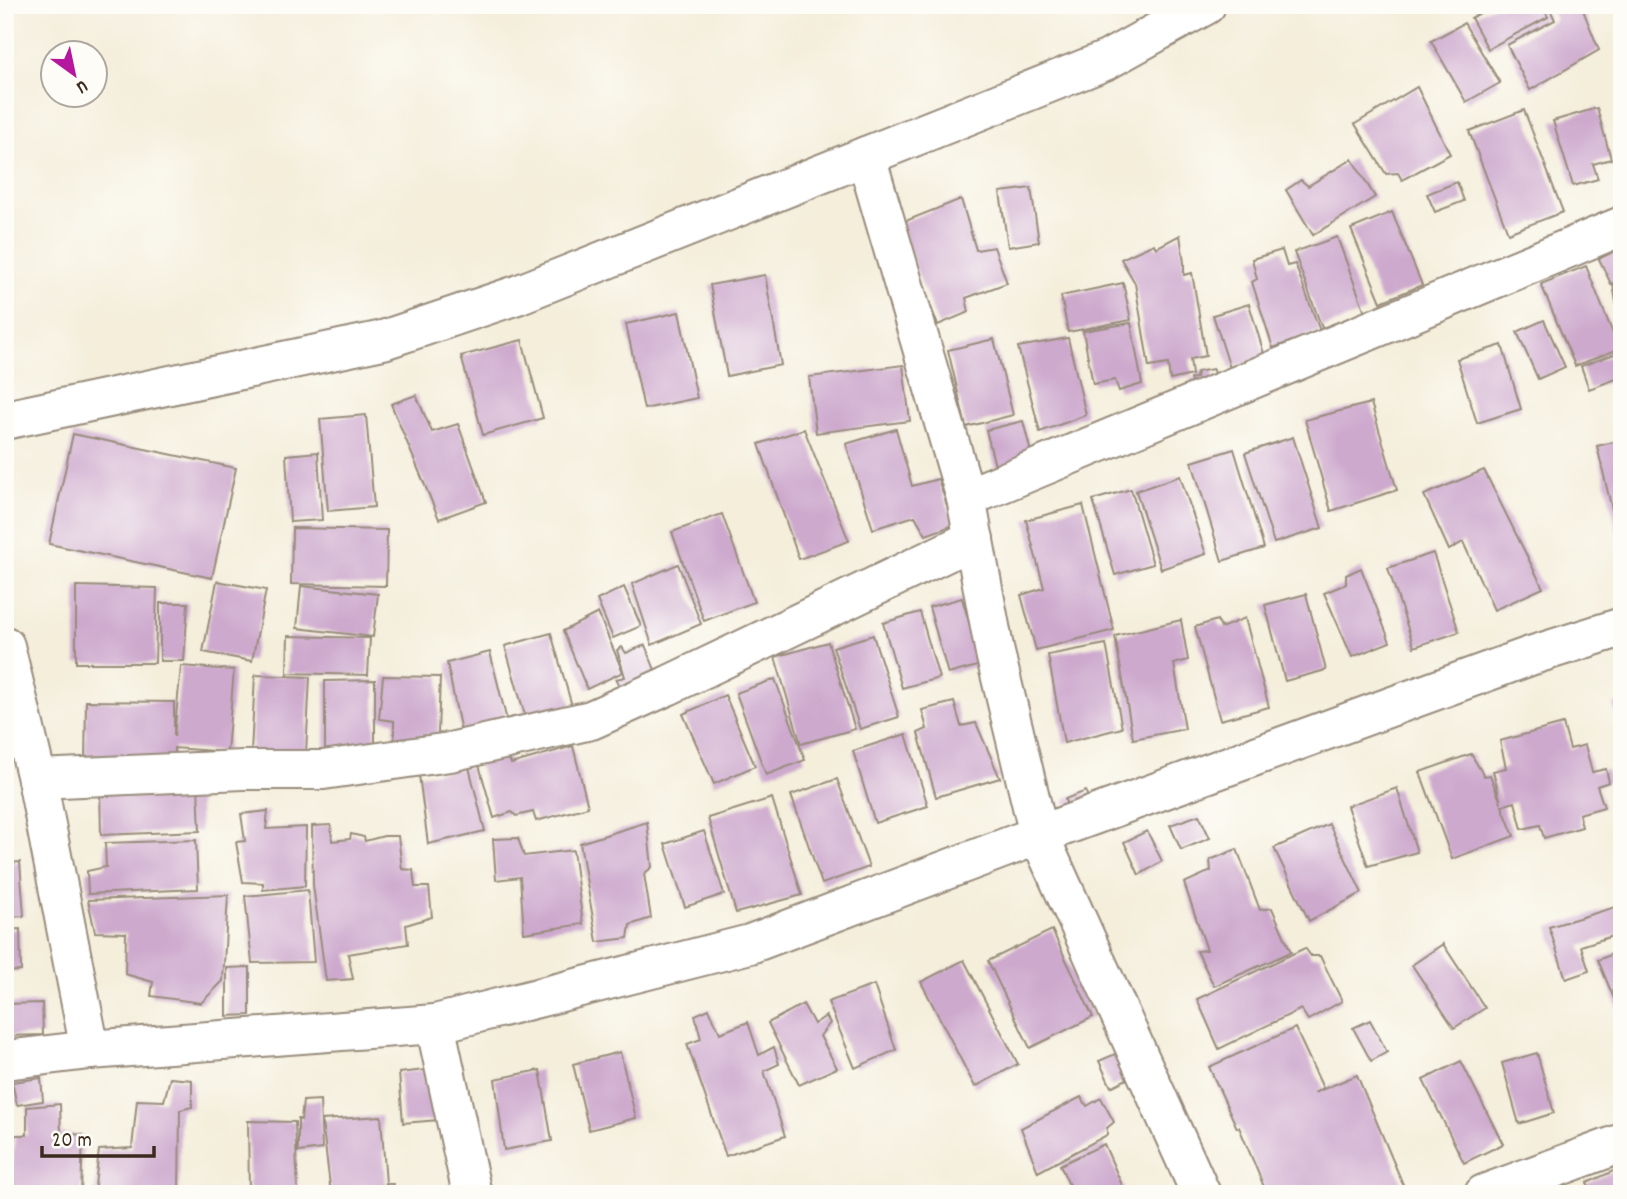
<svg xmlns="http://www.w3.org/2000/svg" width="1627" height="1199" viewBox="0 0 1627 1199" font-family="Dekko,sans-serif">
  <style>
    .building { fill: #cda9ce }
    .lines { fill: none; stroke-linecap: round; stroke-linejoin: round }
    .minor-casing { stroke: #988c7c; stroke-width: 42 }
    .minor { stroke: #fff; stroke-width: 38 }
  </style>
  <rect width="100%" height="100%" fill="#fdfcf7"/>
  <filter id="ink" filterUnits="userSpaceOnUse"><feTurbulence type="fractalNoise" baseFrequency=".0143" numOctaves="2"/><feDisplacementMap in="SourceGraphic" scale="14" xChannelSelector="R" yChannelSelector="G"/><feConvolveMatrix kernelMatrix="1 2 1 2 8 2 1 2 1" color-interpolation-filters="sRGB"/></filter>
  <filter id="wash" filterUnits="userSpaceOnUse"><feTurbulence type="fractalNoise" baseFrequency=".00686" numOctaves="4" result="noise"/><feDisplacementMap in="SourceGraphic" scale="28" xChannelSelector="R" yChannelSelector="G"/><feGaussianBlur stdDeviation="1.57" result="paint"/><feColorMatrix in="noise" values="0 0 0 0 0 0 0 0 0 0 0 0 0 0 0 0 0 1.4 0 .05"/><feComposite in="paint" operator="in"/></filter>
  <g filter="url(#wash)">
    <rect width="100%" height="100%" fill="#f4eedb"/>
    <g id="blocks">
      <g class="building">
        <polygon points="1495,5 1542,5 1548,17 1488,49 1471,18"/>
        <polygon points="1548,5 1581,5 1599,50 1530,90 1507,45 1555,20"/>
        <polygon points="1464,23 1500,83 1466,102 1431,41"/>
        <polygon points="1417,87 1450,154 1402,180 1398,173 1386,174 1355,124"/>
        <polygon points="1597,108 1611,159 1593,164 1598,179 1573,186 1553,121"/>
        <polygon points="1524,110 1563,212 1508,233 1469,131"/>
        <polygon points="1352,159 1375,197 1313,235 1286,190 1301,180 1308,186"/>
        <polygon points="1457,182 1464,201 1435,212 1427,194"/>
        <polygon points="1031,188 1039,242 1008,247 1000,192"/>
        <polygon points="961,199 976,250 994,247 1007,283 966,298 969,312 938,325 898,224"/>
        <polygon points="1392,212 1422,285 1381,302 1351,229"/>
        <polygon points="1180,235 1184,263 1184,275 1192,273 1206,356 1190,359 1192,375 1170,380 1168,364 1149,367 1135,283 1121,259 1154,244 1156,248"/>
        <polygon points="1337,237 1365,312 1322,328 1294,252"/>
        <polygon points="1622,247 1622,279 1611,284 1599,259"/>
        <polygon points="1282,250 1287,266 1295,264 1320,331 1273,348 1252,282 1257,279 1252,259"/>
        <polygon points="1586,266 1619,349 1575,366 1541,284"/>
        <polygon points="765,275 781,365 727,376 710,285"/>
        <polygon points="1123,283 1131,320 1068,332 1061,296"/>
        <polygon points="1622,284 1622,325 1620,325 1613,285"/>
        <polygon points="1249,304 1265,357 1230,368 1213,315"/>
        <polygon points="679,312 697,398 644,409 626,324"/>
        <polygon points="1544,320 1565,367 1538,379 1517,332"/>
        <polygon points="1131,323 1142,384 1119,391 1115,380 1093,384 1083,331"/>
        <polygon points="1068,338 1086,415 1040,432 1018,347"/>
        <polygon points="994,339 1013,415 966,427 948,350"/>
        <polygon points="522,340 543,418 483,435 461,356"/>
        <polygon points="1502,345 1521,409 1477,423 1457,359"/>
        <polygon points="1620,352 1622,358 1622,377 1589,389 1581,366"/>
        <polygon points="903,365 910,421 816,433 809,377"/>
        <polygon points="1213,369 1216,390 1194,393 1190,379 1196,378 1197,372"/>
        <polygon points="416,395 432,432 458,424 486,502 439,519 391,404"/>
        <polygon points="1371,403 1397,490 1331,511 1305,420"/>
        <polygon points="366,415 374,507 328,511 320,419"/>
        <polygon points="1023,421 1034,464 997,474 986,430"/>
        <polygon points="804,429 849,541 799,559 759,444"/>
        <polygon points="896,429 912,486 938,479 954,525 926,535 915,516 873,529 846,444"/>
        <polygon points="73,434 236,468 212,578 49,544"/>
        <polygon points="1293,437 1322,528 1274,543 1245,453"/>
        <polygon points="1622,440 1622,548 1621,548 1597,446"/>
        <polygon points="1234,449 1264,548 1222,561 1192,462"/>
        <polygon points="318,452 322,520 290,522 286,455"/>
        <polygon points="1484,470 1543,588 1494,610 1463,542 1449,550 1424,495"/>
        <polygon points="1180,476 1206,554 1161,569 1136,491"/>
        <polygon points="1131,489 1153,564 1115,575 1093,500"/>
        <polygon points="1083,505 1114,630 1036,650 1021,595 1044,588 1026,520"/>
        <polygon points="722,514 754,602 704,621 672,532"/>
        <polygon points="292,528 387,530 386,586 291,584"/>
        <polygon points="1433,553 1459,632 1414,647 1388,568"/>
        <polygon points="678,564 701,624 652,645 632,584"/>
        <polygon points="1361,568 1390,642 1352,657 1324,593 1346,584 1346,575"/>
        <polygon points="217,581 266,590 252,661 203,652"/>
        <polygon points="76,586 157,588 155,663 76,663"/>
        <polygon points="301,586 378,594 373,637 297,628"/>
        <polygon points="624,587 641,626 613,638 597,600"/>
        <polygon points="1306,594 1326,670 1285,681 1265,605"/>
        <polygon points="962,598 981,665 948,674 929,607"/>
        <polygon points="160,603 188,603 184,661 160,661"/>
        <polygon points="920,612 939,678 902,688 883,623"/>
        <polygon points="598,613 623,672 587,689 563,631"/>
        <polygon points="1245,618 1269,707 1220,720 1195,627 1217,620 1221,628"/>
        <polygon points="1181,620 1188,660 1174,664 1185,729 1133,739 1115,636"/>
        <polygon points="551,633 572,706 526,719 505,646"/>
        <polygon points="873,635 899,717 860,729 833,647"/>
        <polygon points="288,636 370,638 368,675 287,673"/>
        <polygon points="828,642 855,729 801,744 775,657"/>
        <polygon points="1106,644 1122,728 1064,743 1048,655"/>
        <polygon points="645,645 659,680 626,695 616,679 625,677 617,650 622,647 626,653"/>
        <polygon points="490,652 507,721 461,732 447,663"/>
        <polygon points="181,666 234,670 227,752 174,748 174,764 85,763 86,701 174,702 174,737"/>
        <polygon points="255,675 310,677 306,754 251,753"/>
        <polygon points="383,676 440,677 438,734 394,740 394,721 379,719"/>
        <polygon points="775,679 805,760 766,775 736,693"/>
        <polygon points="375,680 375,760 325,760 325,681"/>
        <polygon points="725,695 755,766 714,784 683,714"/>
        <polygon points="954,702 961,726 976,723 1000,778 936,797 918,733 927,729 922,710"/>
        <polygon points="1622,702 1622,730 1621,730 1613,705"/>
        <polygon points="1563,724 1570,749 1585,745 1592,772 1606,769 1609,782 1597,786 1604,807 1579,814 1582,827 1544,838 1540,825 1522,829 1515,802 1502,806 1514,836 1452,859 1420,772 1471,754 1484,776 1490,775 1501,803 1493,771 1506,768 1500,741"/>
        <polygon points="906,734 928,806 875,823 853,751"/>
        <polygon points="573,746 588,807 536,821 533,812 516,816 512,812 494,818 477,758 507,753 511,764"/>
        <polygon points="469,767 485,831 428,844 419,775"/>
        <polygon points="837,779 869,867 822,884 791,795"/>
        <polygon points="198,785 200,831 101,835 100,790"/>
        <polygon points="1397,788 1417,852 1368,866 1347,806"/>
        <polygon points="1086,791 1090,809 1070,817 1065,799"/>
        <polygon points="772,798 802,895 736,913 708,818"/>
        <polygon points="268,811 266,829 306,827 305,886 263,890 263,883 243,882 236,842 245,841 241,814"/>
        <polygon points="1199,815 1210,838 1181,850 1170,825"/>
        <polygon points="647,822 652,867 644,874 651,918 630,925 628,938 597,942 580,843"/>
        <polygon points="1329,824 1362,893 1309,921 1274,848"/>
        <polygon points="331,825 332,841 350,839 351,834 364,837 365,841 384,836 398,836 402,869 413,870 415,887 429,887 432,917 406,925 408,944 348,954 353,979 326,981 313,885 312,826"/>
        <polygon points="704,831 724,894 685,907 665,844"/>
        <polygon points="1147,831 1162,861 1139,875 1124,842"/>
        <polygon points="518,838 524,856 573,850 583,924 524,933 520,877 496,880 493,839"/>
        <polygon points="196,840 198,889 88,894 87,871 106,867 105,843"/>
        <polygon points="1237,849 1260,910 1272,908 1291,952 1214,986 1197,951 1207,950 1184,883 1211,871 1210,860"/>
        <polygon points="20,862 24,916 5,917 5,863"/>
        <polygon points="308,890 314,962 252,963 245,896"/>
        <polygon points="228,895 223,981 201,1003 151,996 153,982 125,974 126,933 95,932 88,900"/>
        <polygon points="1622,905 1622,933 1581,946 1589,971 1566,979 1549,927"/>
        <polygon points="20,929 21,971 5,972 5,930"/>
        <polygon points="1052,930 1093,1017 1030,1048 988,961"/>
        <polygon points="1443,944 1485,1008 1454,1028 1412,965"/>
        <polygon points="1305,948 1311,956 1320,956 1342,1001 1308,1020 1301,1009 1219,1049 1197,999"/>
        <polygon points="1622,950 1622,1018 1598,960"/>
        <polygon points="964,960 1018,1064 975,1087 921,982"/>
        <polygon points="250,967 250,1015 227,1016 227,968"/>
        <polygon points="874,985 896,1050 855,1068 828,1002"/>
        <polygon points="42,1003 43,1035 5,1036 5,1004"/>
        <polygon points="803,1004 814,1024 826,1016 830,1023 820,1036 837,1068 799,1085 768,1023"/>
        <polygon points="709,1009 720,1033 748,1022 759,1055 774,1047 779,1064 764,1071 785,1136 726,1156 687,1044 701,1039 695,1015"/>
        <polygon points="1370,1020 1387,1052 1371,1061 1353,1028"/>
        <polygon points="1295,1028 1323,1088 1314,1093 1357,1075 1407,1194 1267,1194 1239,1127 1237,1128 1209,1067"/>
        <polygon points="620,1052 636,1118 589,1130 573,1064"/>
        <polygon points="1120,1052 1133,1076 1111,1087 1099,1061"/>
        <polygon points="1537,1053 1554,1113 1519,1124 1502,1063"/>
        <polygon points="1461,1061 1503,1144 1464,1163 1423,1080"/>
        <polygon points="434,1069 439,1120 403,1123 399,1073"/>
        <polygon points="540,1070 552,1141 504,1150 495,1079"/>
        <polygon points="41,1078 43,1101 17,1105 12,1082"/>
        <polygon points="170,1078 192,1080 192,1107 180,1110 179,1194 94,1194 99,1150 132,1148 137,1100 164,1101"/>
        <polygon points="1081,1097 1087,1106 1101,1098 1114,1122 1107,1128 1107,1135 1038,1172 1021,1128"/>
        <polygon points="320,1100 322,1149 298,1152 298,1119 301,1120 303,1101"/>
        <polygon points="60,1104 61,1133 83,1135 81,1194 10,1192 15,1135 27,1135 27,1107"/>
        <polygon points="381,1116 386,1184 393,1184 394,1194 331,1194 322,1120"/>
        <polygon points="248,1121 295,1122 298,1194 249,1194"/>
        <polygon points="1104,1144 1126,1194 1073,1194 1060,1165"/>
        <polygon points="1622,1167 1622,1194 1592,1194 1587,1183"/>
        <polygon points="918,1187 921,1194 905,1194"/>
      </g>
    </g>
  </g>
  <g filter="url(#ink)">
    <use href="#blocks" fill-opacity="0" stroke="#988c7c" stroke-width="2"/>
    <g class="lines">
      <defs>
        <g id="minor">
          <polyline points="866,156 966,498 995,653 1039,835 1201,1194"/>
          <polyline points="5,420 383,340 517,295 1107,60 1206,5"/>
          <polyline points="966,498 1622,226"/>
          <polyline points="5,646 37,779 90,1050"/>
          <polyline points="37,779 243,770 323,770 450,752 591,720 667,686 974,539"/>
          <polyline points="435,1024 472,1194"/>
          <polyline points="5,1060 90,1050 435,1024 750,944 1039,835 1530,656 1622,627"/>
          <polyline points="1484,1194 1622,1143"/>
        </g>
      </defs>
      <use href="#minor" class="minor-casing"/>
      <use href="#minor" class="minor"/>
    </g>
  </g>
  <rect width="1627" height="1199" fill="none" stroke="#fdfcf7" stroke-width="28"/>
  <g transform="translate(74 74) rotate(147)"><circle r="33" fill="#fdfcf7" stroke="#afa8a0" stroke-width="2"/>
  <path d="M0-5L12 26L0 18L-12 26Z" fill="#b5179e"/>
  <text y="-10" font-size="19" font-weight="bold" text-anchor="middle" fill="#3b2a1e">U</text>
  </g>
  <path d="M42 1146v10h112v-10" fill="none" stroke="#3b2a1e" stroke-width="3.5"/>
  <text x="52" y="1146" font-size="21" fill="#3b2a1e" stroke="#fdfcf7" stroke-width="5" paint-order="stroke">20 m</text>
</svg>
